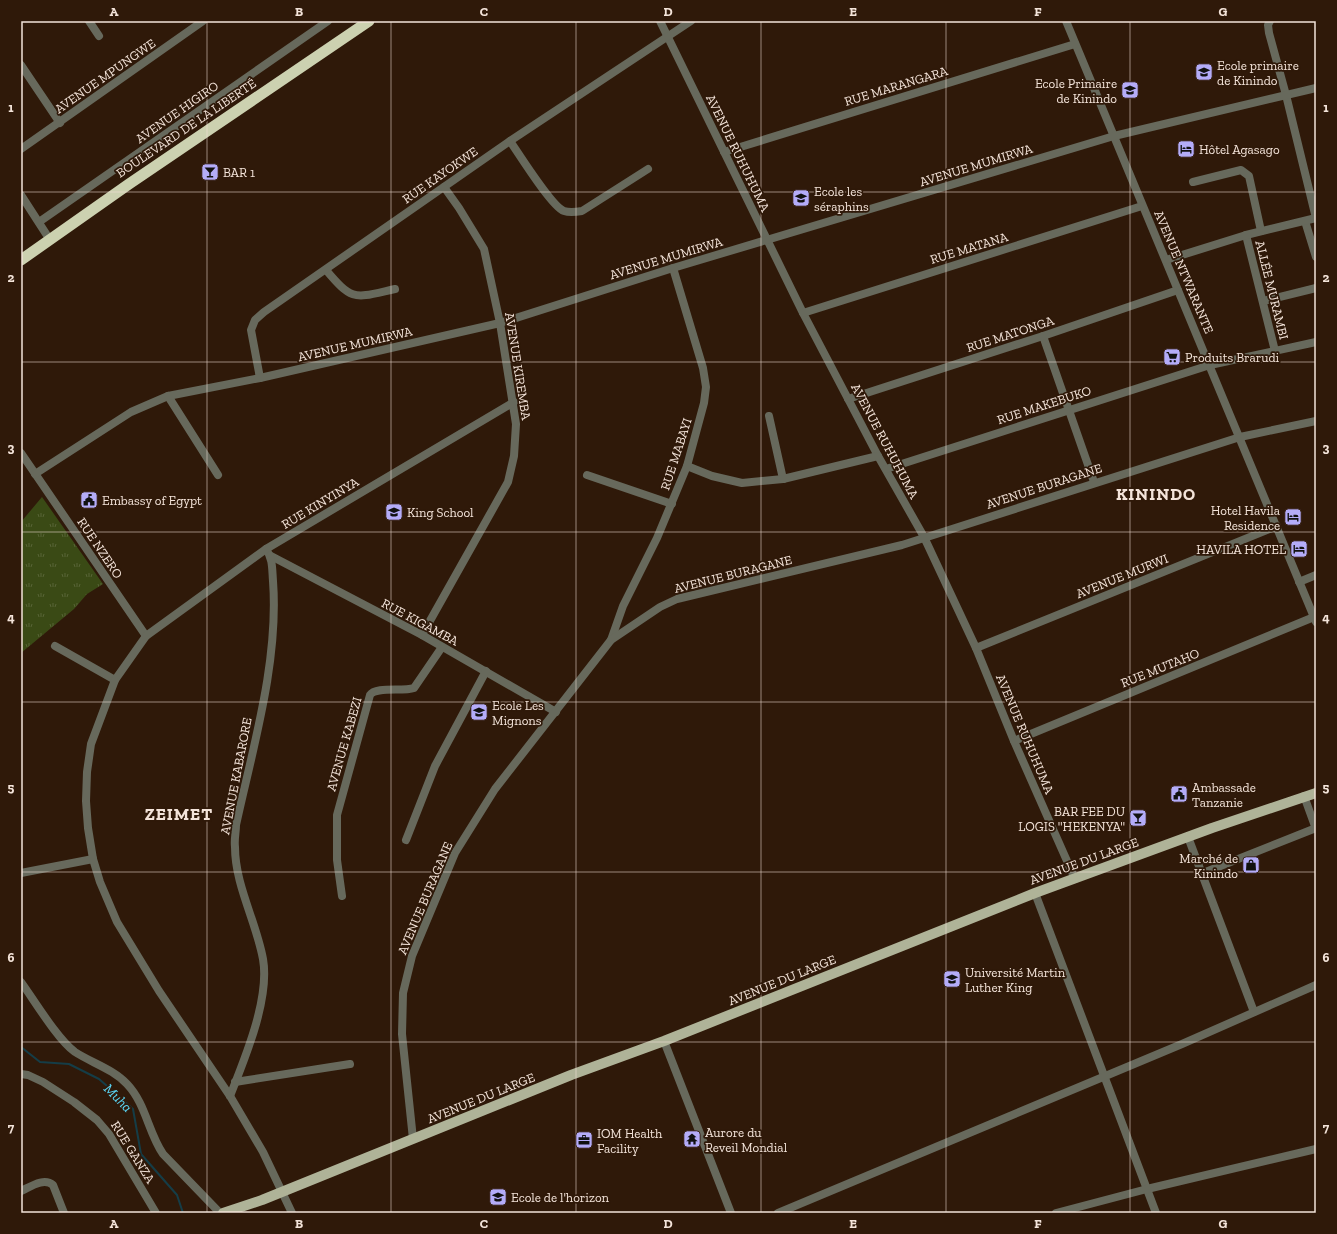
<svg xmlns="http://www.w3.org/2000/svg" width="1337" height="1234" viewBox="0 0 1337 1234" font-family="'Zilla Slab',serif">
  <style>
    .park { fill: url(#park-tufts) }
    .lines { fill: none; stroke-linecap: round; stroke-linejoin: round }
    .stream { stroke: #153d47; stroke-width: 2 }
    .minor { stroke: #67695c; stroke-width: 8 }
    .major { stroke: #afb398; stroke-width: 10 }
    .highway { stroke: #ccd1b0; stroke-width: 11 }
    .grid { fill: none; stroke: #f4e4da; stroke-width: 1; stroke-opacity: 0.55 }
    .labels { text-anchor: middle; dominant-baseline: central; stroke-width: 3.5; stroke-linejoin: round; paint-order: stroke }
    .poi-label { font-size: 13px; fill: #f4e4da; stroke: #2f1909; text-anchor: start }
    .street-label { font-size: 13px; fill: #f4e4da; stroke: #2f1909 }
    .water-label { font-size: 14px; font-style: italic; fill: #5bd8f8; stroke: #2f1909 }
    .district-label { font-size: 17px; font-weight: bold; letter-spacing: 1px; fill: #f4e4da; stroke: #2f1909 }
    .neatline { fill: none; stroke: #f4e4da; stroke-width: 1.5 }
    .grid-label { font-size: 13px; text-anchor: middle; font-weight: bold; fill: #f4e4da }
  </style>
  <defs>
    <pattern id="park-tufts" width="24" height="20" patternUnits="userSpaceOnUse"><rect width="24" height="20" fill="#3a4a15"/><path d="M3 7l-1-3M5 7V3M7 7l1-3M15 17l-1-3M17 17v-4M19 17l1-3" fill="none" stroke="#576436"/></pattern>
  </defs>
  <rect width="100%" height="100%" fill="#2f1909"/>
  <polygon class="park" points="42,497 103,584 87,594 74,609 21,653 21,522"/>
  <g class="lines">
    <polyline class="stream" points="21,1047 40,1062 69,1064 99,1079 133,1109 141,1154 177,1195 183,1213"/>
    <g class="minor">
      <polyline points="89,21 99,36"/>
      <polyline points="660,21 803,313 878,456 924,537 976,648 1014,741 1075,879"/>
      <polyline points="1066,21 1316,622"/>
      <polyline points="1270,21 1268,25 1269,33 1286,95 1316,218"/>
      <polyline points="21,65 60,123"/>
      <path d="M510,141C519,154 552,207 564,211C570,213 576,212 582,211L648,169"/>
      <polyline points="21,149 203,21"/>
      <polyline points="724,152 1075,44"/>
      <polyline points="1193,182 1241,170 1249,176 1261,231"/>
      <polyline points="21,195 50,240"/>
      <polyline points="1305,221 1316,257"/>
      <polyline points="39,222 328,21"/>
      <polyline points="1246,235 1275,351"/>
      <polyline points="1166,260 1246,235 1316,218"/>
      <path d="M326,270C353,302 354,298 395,289"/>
      <polyline points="1263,301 1316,288"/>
      <polyline points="803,313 1142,206"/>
      <polyline points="1043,336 1094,482"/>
      <polyline points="260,378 251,330 255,320 264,312 510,141 691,21"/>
      <polyline points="168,396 218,475"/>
      <polyline points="848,399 1043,336 1178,290"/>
      <polyline points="769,416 783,479"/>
      <polyline points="21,453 146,636"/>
      <polyline points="687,466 712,476 742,483 783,479 878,456"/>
      <polyline points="886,469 1210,365 1316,342"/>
      <polyline points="35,474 131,412 168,396 260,378 500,323 673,268 1114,136 1316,88"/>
      <polyline points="587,475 672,504"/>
      <polyline points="271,556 422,635 556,712"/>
      <polyline points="1299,582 1316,575"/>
      <polyline points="422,635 508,482 514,456 516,424 500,323 484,249 459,208 444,187"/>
      <polyline points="611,640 623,606 657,538 687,466 704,403 706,387 703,368 673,268"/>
      <polyline points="55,646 115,680"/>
      <polyline points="976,648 1277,526"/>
      <polyline points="1014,741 1314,617"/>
      <polyline points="1304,796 1316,829"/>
      <polyline points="1188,837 1254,1012"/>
      <polyline points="406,840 435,766 486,671"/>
      <polyline points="21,873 93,859"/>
      <polyline points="1203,873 1316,828"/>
      <polyline points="1035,893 1156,1213"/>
      <path d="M342,896L337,860V815L370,695C376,686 403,692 414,688L442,647"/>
      <path d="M21,982C34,1000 58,1040 75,1052C92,1063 113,1069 127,1084C146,1104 148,1132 163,1154L220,1213"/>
      <polyline points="664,1041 731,1213"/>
      <polyline points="21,1074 28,1075 43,1082 74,1102 97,1120 109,1134 156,1213"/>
      <polyline points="235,1082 350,1064"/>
      <path d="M230,1096C245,1058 270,999 263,959C256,921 235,885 235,847C234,840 236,832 236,825C253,747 279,661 273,581C272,569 273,559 266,549"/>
      <polyline points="413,1139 402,1034 403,993 412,956 455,853 495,789 611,640 660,607 677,599 902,545 1240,437 1316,421"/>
      <path d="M21,1191C30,1187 44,1177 53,1185L64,1213"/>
      <polyline points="292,1213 263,1152 230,1096 159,991 117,922 100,882 93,859 88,828 86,801 87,772 91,744 115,680 146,636 266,549 514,402"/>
      <polyline points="778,1213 1182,1044 1316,985"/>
      <polyline points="1056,1213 1147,1189 1316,1149"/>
    </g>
    <polyline class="major" points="223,1213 262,1200 571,1075 664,1041 1035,893 1212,828 1316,793"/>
    <polyline class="highway" points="21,260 129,184 369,21"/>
  </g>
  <path class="grid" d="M207,21V1213M391,21V1213M576,21V1213M761,21V1213M946,21V1213M1130,21V1213M21,192H1316M21,362H1316M21,532H1316M21,702H1316M21,872H1316M21,1042H1316"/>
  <defs>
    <symbol id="school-square" viewBox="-11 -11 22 22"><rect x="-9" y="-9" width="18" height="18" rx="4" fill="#b4acf9" stroke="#2f1909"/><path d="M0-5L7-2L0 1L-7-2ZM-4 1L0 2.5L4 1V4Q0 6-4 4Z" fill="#111"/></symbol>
    <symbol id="hotel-square" viewBox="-11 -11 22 22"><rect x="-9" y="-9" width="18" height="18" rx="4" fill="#b4acf9" stroke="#2f1909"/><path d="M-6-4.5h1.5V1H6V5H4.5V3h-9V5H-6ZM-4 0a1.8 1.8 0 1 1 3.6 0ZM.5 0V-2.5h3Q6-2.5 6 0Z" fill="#111"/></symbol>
    <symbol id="bar-square" viewBox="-11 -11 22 22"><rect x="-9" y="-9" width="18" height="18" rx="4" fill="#b4acf9" stroke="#2f1909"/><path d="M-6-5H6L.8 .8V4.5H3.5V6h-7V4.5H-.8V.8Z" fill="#111"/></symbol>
    <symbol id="supermarket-square" viewBox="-11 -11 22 22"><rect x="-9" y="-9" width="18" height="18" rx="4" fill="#b4acf9" stroke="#2f1909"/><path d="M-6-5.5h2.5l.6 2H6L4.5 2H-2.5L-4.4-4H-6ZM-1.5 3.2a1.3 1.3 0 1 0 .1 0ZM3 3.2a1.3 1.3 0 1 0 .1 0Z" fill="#111"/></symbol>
    <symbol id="civic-square" viewBox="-11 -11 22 22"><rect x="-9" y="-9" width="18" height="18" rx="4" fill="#b4acf9" stroke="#2f1909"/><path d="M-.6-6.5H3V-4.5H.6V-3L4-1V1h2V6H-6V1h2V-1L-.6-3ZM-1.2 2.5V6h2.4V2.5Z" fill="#111"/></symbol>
    <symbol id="shop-square" viewBox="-11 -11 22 22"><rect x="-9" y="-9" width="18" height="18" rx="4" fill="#b4acf9" stroke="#2f1909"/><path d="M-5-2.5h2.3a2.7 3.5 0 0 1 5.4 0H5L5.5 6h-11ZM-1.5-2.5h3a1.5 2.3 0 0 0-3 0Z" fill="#111"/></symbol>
    <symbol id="university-square" viewBox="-11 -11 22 22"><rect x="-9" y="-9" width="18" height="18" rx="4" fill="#b4acf9" stroke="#2f1909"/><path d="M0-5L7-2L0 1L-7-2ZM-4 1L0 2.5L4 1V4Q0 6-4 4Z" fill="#111"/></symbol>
    <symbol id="temple-square" viewBox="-11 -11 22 22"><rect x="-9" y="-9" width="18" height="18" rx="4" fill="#b4acf9" stroke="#2f1909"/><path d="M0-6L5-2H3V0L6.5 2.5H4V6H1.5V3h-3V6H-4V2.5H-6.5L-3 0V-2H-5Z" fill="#111"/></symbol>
    <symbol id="office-square" viewBox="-11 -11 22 22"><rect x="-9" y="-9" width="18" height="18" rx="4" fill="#b4acf9" stroke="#2f1909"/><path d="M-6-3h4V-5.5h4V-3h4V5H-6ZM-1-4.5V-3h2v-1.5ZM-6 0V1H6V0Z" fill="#111"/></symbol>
  </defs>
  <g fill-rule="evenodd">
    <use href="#school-square" x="1194" y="62" width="20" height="20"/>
    <use href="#school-square" x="1120" y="80" width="20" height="20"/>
    <use href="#hotel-square" x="1176" y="139" width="20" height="20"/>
    <use href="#bar-square" x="200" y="162" width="20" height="20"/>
    <use href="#school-square" x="791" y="188" width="20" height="20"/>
    <use href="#supermarket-square" x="1162" y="347" width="20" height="20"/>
    <use href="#civic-square" x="79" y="490" width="20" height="20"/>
    <use href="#school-square" x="384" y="502" width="20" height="20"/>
    <use href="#hotel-square" x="1283" y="507" width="20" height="20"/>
    <use href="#hotel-square" x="1289" y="539" width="20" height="20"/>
    <use href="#school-square" x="469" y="702" width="20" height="20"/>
    <use href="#civic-square" x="1169" y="784" width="20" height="20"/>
    <use href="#bar-square" x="1128" y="808" width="20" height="20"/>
    <use href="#shop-square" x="1241" y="855" width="20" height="20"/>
    <use href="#university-square" x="942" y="969" width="20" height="20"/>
    <use href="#temple-square" x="682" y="1129" width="20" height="20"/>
    <use href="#office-square" x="574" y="1130" width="20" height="20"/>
    <use href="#school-square" x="488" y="1187" width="20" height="20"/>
  </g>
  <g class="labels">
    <g class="poi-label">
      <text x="1217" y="65">Ecole primaire<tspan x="1217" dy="15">de Kinindo</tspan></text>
      <text x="1117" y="83" text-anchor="end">Ecole Primaire<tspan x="1117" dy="15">de Kinindo</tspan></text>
      <text x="1199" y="149">Hôtel Agasago</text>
      <text x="223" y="172">BAR 1</text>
      <text x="814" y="191">Ecole les<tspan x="814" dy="15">séraphins</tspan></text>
      <text x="1185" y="357">Produits Brarudi</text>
      <text x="102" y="500">Embassy of Egypt</text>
      <text x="1280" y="510" text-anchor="end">Hotel Havila<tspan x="1280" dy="15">Residence</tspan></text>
      <text x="407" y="512">King School</text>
      <text x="1286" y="549" text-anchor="end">HAVILA HOTEL</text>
      <text x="492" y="705">Ecole Les<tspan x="492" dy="15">Mignons</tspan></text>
      <text x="1192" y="787">Ambassade<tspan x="1192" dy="15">Tanzanie</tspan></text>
      <text x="1125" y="811" text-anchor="end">BAR FEE DU<tspan x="1125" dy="15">LOGIS "HEKENYA"</tspan></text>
      <text x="1238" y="858" text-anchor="end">Marché de<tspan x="1238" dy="15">Kinindo</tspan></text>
      <text x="965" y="972">Université Martin<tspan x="965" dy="15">Luther King</tspan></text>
      <text x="705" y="1132">Aurore du<tspan x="705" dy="15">Reveil Mondial</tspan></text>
      <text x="597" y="1133">IOM Health<tspan x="597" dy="15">Facility</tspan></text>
      <text x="511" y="1197">Ecole de l'horizon</text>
    </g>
    <g class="street-label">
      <text transform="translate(105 76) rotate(-35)">AVENUE MPUNGWE</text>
      <text transform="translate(896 86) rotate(-17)">RUE MARANGARA</text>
      <text transform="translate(177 112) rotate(-35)">AVENUE HIGIRO</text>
      <text transform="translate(186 128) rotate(-34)">BOULEVARD DE LA LIBERTÉ</text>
      <text transform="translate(738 153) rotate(64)">AVENUE RUHUHUMA</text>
      <text transform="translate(976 165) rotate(-17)">AVENUE MUMIRWA</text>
      <text transform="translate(440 175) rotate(-35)">RUE KAYOKWE</text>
      <text transform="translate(969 248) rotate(-17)">RUE MATANA</text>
      <text transform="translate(666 258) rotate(-17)">AVENUE MUMIRWA</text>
      <text transform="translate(1184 272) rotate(67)">AVENUE NTWARANTE</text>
      <text transform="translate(1272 290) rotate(76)">ALLÉE MURAMBI</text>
      <text transform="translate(1010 334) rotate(-18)">RUE MATONGA</text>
      <text transform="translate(355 344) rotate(-13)">AVENUE MUMIRWA</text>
      <text transform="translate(518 366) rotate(81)">AVENUE KIREMBA</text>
      <text transform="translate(1044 405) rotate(-18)">RUE MAKEBUKO</text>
      <text transform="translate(885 441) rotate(62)">AVENUE RUHUHUMA</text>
      <text transform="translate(676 454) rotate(-72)">RUE MABAYI</text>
      <text transform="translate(1044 486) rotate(-18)">AVENUE BURAGANE</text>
      <text transform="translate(320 503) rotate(-31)">RUE KINYINYA</text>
      <text transform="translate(100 548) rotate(56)">RUE NZERO</text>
      <text transform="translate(733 574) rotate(-14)">AVENUE BURAGANE</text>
      <text transform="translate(1122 576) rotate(-22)">AVENUE MURWI</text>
      <text transform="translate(420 622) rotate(28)">RUE KIGAMBA</text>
      <text transform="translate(1160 668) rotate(-22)">RUE MUTAHO</text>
      <text transform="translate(1025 734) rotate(67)">AVENUE RUHUHUMA</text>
      <text transform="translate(344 744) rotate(-74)">AVENUE KABEZI</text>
      <text transform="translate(236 776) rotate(-79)">AVENUE KABARORE</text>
      <text transform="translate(1084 861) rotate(-20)">AVENUE DU LARGE</text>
      <text transform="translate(425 898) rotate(-67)">AVENUE BURAGANE</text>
      <text transform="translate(782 980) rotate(-22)">AVENUE DU LARGE</text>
      <text transform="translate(481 1098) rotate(-22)">AVENUE DU LARGE</text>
      <text transform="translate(133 1152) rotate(58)">RUE GANZA</text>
    </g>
    <g class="water-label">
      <text transform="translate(118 1098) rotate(45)">Muha</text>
    </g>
    <g class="district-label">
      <text x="1156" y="494">KININDO</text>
      <text x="179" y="814">ZEIMET</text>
    </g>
  </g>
  <rect width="1337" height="1234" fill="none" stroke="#2f1909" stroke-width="44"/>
  <rect x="22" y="22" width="1293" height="1190" class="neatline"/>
  <g class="grid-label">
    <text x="114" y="16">A</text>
    <text x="299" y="16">B</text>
    <text x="484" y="16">C</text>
    <text x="668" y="16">D</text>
    <text x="853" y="16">E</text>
    <text x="1038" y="16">F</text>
    <text x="1223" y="16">G</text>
    <text x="11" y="112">1</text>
    <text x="1326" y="112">1</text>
    <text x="11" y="282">2</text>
    <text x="1326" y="282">2</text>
    <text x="11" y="452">3</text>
    <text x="1326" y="452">3</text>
    <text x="11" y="622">4</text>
    <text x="1326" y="622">4</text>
    <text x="11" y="792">5</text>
    <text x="1326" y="792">5</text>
    <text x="11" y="962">6</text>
    <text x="1326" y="962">6</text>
    <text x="11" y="1132">7</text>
    <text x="1326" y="1132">7</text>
    <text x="114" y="1228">A</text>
    <text x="299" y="1228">B</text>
    <text x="484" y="1228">C</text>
    <text x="668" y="1228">D</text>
    <text x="853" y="1228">E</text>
    <text x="1038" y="1228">F</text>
    <text x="1223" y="1228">G</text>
  </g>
</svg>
